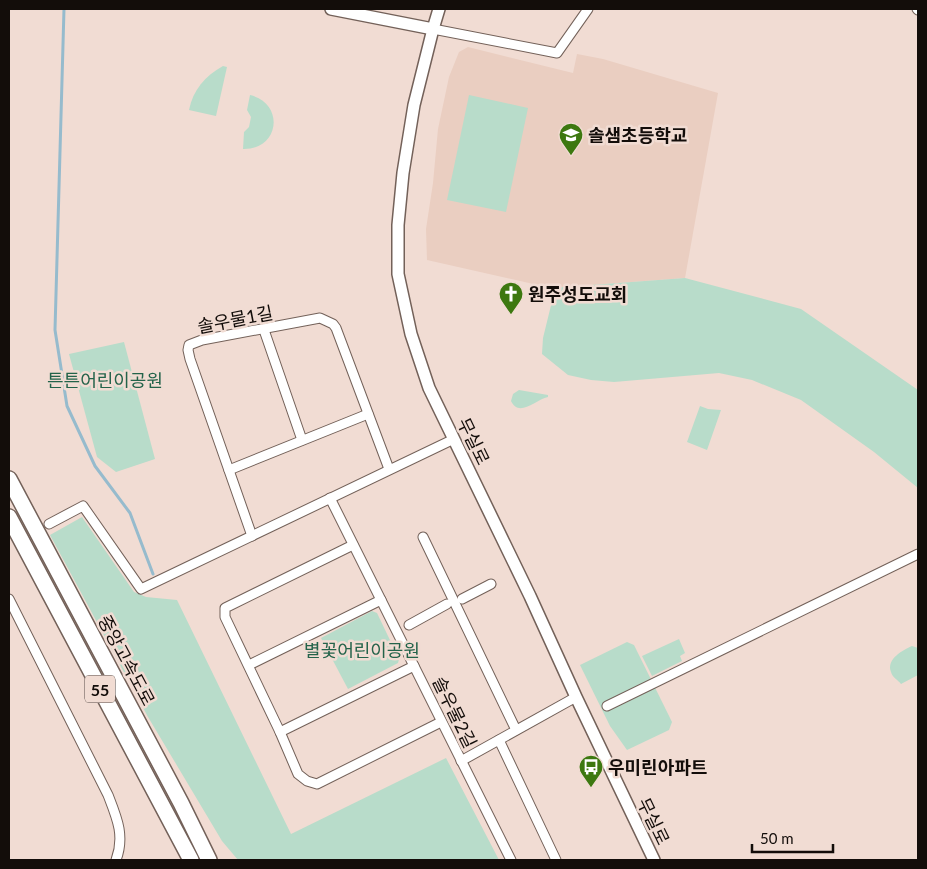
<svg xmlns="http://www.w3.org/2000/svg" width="927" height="869" viewBox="0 0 927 869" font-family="Lato,'Noto Sans KR',sans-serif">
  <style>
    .built { fill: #eacec1 }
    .green { fill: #b8dcca }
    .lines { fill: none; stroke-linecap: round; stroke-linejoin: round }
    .stream { stroke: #96bbcd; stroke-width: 3 }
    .street-casing { stroke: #736159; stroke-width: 11 }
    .secondary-casing { stroke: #736159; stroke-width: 14 }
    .highway-casing { stroke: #736159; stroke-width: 18 }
    .street { stroke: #fff; stroke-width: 9 }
    .secondary { stroke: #fff; stroke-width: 11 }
    .highway { stroke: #fff; stroke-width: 15 }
    .labels { text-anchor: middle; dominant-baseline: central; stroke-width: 5; stroke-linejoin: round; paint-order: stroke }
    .shield { fill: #f1dcd3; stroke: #564b46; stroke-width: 1 }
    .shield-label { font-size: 16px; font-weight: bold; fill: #130d0a }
    .poi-label { font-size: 18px; font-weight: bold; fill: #130d0a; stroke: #f1dcd3; text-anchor: start }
    .street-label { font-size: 18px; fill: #130d0a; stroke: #f1dcd3 }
    .park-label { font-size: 18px; fill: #23634a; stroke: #f1dcd3 }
  </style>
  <rect width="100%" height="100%" fill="#f1dcd3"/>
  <polygon class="built" points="468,47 573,73 577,54 603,59 718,93 685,278 551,288 427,260 426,229 433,183 438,129 449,77 459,52"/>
  <g class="green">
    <path d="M223,66L227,67L216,116L189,110C193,90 205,76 223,66Z"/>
    <path d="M250,95C285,103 280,150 243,149L244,132L249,127L251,117L247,110Z"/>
    <polygon points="469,95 528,108 506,212 447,200"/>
    <polygon points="685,278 801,309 918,390 918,488 874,452 801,400 752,380 719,373 614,382 591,380 568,375 542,354 543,338 555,289 551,288"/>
    <polygon points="124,342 155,459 116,472 97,457 69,354"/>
    <path d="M519,390L548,395V397C535,400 519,418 511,401L513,394Z"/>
    <polygon points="700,406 708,409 721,410 707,450 687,442"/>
    <polygon points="82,517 134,592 146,597 177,600 291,834 446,758 499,860 238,860 222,841 148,717 50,535"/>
    <polygon points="372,611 377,613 399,659 398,663 348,689 321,638"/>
    <polygon points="679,639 685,653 680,656 682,661 652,676 642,656"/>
    <polygon points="627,642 634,645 672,722 669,730 627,750 610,726 580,665"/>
    <path d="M912,646L918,648V675L901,684C898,680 892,677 891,672C886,659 903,650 912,646Z"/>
  </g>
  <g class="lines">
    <polyline class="stream" points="64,9 55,330 67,406 95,466 130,513 153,574"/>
    <defs>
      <g id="street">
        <polyline points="917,9 918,10"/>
        <polyline points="433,29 557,53 588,9"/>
        <polyline points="264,330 302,440"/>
        <polyline points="229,470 368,414"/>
        <polyline points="330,498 511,860"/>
        <polyline points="49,524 83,506 141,589 454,439"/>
        <polyline points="252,536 190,359 188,350 189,345 202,340 320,318 333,324 336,328 389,469"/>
        <polyline points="423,537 516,730"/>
        <polyline points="353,545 225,608 225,617 280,732 298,774 307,781 317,784 441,722"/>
        <path d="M9,599L108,795C117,818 125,836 116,860"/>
        <polyline points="462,599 491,584"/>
        <polyline points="409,625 447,604"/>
        <polyline points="249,665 381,600"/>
        <polyline points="607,706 918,554"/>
        <polyline points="280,732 414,666"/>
        <polyline points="499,740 556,860"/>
        <polyline points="461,761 576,697"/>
      </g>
      <g id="secondary">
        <polyline points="331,9 433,29"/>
        <polyline points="439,9 433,29 414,105 403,173 398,225 398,274 411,334 429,388 530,596 576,697 654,860"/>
      </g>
      <g id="highway">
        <polyline points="9,479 181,803 209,860"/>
        <polyline points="9,517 191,860"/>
      </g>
    </defs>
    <use href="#street" class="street-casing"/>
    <use href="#secondary" class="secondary-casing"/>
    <use href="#highway" class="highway-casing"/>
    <use href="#street" class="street"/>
    <use href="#secondary" class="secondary"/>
    <use href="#highway" class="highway"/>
  </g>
  <defs>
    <symbol id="school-pin" viewBox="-11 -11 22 30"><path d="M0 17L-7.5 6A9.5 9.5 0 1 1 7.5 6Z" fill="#3d7810" stroke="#f1dcd3"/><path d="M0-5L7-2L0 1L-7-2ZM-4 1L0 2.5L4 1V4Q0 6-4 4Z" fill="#fff"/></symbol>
    <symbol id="church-pin" viewBox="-11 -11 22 30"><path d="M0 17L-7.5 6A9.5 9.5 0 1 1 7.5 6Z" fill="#3d7810" stroke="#f1dcd3"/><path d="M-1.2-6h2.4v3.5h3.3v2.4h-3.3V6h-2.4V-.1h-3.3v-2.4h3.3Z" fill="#fff"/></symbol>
    <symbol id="bus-pin" viewBox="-11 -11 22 30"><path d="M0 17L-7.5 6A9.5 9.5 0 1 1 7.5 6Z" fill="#3d7810" stroke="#f1dcd3"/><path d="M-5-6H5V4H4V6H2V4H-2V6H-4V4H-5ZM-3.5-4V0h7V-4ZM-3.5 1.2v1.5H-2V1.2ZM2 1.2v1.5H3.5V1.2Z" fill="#fff"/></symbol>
  </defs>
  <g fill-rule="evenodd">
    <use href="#school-pin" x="557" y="121" width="28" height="38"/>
    <use href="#church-pin" x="497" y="280" width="28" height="38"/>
    <use href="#bus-pin" x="577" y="753" width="28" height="38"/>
  </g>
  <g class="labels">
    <rect class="shield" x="85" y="675.5" width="30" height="27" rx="4"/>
    <g class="shield-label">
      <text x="100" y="689">55</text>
    </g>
    <g class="poi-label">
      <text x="588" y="135">솔샘초등학교</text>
      <text x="528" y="294">원주성도교회</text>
      <text x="608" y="767">우미린아파트</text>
    </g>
    <g class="street-label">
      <text transform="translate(235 319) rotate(-11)">솔우물1길</text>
      <text transform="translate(474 441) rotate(64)">무실로</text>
      <text transform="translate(127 660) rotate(62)">중앙고속도로</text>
      <text transform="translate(455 712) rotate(64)">솔우물2길</text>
      <text transform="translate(654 821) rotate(64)">무실로</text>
    </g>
    <g class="park-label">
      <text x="105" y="380">튼튼어린이공원</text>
      <text x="362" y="650">별꽃어린이공원</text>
    </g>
  </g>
  <rect width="927" height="869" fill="none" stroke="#130d0a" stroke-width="20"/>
  <path d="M752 844v8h81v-8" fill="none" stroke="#130d0a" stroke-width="2.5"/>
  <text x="760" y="844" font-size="15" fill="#130d0a" stroke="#f1dcd3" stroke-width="4" paint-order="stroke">50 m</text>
</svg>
